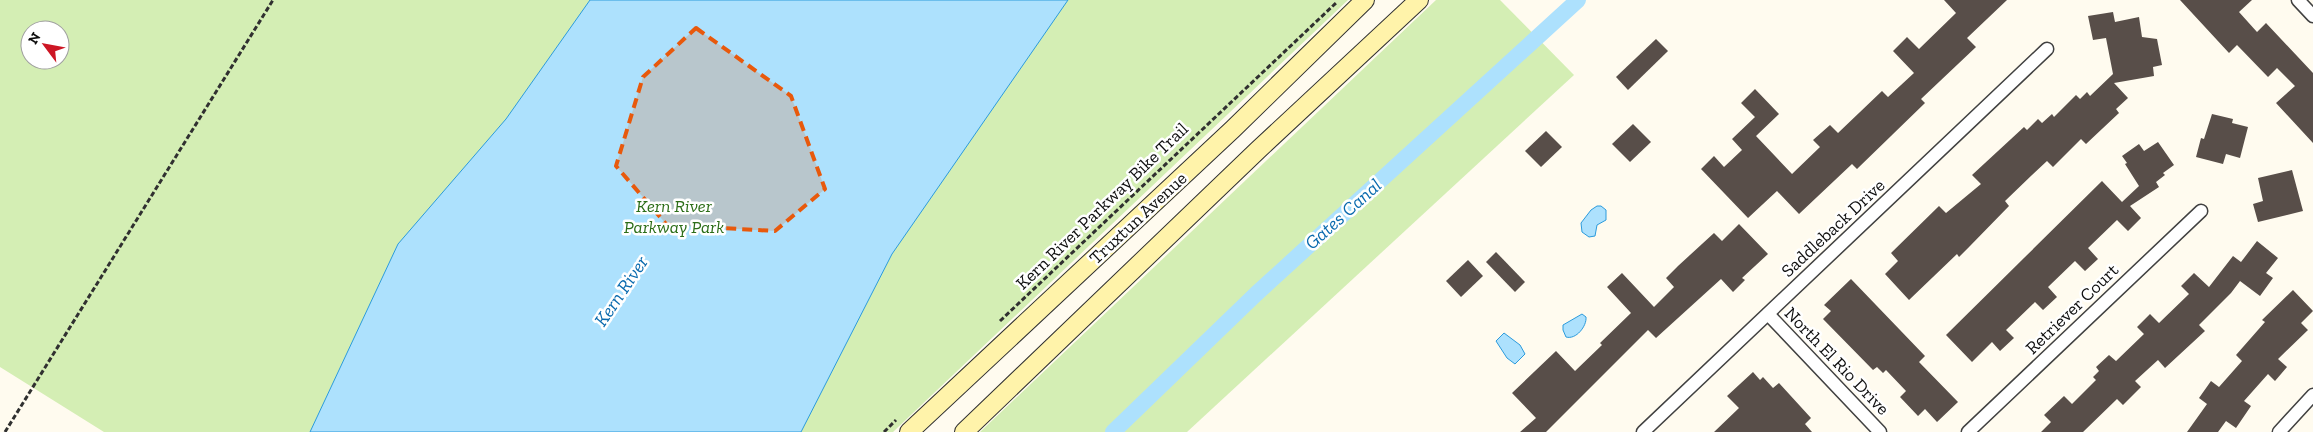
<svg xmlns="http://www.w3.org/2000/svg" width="2313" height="432" viewBox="0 0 2313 432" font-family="'Zilla Slab',serif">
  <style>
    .green { fill: #d4eeb4; fill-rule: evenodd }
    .water { fill: #ade1fd; stroke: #2c9bdc }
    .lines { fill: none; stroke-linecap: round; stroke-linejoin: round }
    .canal { stroke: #ade1fd; stroke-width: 16 }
    .building { fill: #584e49 }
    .street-casing { stroke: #414141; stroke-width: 15 }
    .secondary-casing { stroke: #303030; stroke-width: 20 }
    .path { stroke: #303030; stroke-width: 3; stroke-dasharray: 5 2.5; stroke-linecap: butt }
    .street { stroke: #fff; stroke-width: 12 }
    .secondary { stroke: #fff3aa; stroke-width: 18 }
    .marked { fill: #e8590c; fill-opacity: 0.2; stroke: #e8590c; stroke-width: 4; stroke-dasharray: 10 6; stroke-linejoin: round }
    .labels { text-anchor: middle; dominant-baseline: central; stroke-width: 5; stroke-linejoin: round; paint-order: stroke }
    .park-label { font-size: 18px; font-style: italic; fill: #2b6d17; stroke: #fff }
    .street-label { font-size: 18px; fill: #0e0e0e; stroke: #fff }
    .water-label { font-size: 19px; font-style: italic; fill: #096aae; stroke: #fff }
  </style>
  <rect width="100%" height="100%" fill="#fffbef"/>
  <g class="green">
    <path d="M0,0H1348L893,432H104L0,367ZM30,30H60V60H30Z"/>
    <polygon points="1436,0 1500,0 1574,75 1187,432 980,432"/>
  </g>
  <g class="water">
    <polygon points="590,0 1068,0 892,254 801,432 310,432 398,244 506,119"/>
    <polygon points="1597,206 1601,206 1606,210 1606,220 1597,225 1595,236 1589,237 1582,232 1581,223 1591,210"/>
    <path d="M1582,314L1586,317C1587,326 1576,340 1566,337L1563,330V325Z"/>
    <polygon points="1504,333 1520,345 1525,354 1515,364 1507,358 1496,341"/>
  </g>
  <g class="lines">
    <polyline class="canal" points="1113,432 1256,294 1578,0"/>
  </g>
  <g class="building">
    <polygon points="1944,0 2007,0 1967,38 1976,47 1921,99 1925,103 1857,169 1852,164 1799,214 1777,191 1748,218 1701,169 1714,156 1724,167 1742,150 1732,139 1755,117 1741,103 1755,89 1779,114 1756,136 1792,174 1820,147 1813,140 1830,125 1838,133 1882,91 1888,97 1914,73 1893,51 1907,37 1919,49 1956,13"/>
    <polygon points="2180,0 2252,0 2239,12 2257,32 2266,23 2313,73 2313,143 2276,103 2295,86 2277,68 2268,77 2237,45 2229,53"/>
    <polygon points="2113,12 2115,22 2139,17 2142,37 2157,39 2162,65 2153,67 2154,76 2114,83 2128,98 2116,109 2119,113 2086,144 2081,139 2053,167 2047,161 2032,175 2005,201 2009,206 1970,246 1959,257 1957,254 1909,300 1885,274 1898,261 1891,253 1939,206 1946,213 1981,184 1972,175 2024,127 2027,130 2038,119 2042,123 2052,114 2054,117 2076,95 2080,99 2087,92 2090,96 2113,74 2106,38 2093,40 2088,16"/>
    <polygon points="1656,39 1668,51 1628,90 1616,77"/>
    <polygon points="2212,114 2233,119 2232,123 2248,127 2240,158 2226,154 2223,164 2196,157 2201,138 2204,139"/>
    <polygon points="1633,124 1651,142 1630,162 1612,144"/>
    <polygon points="1546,131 1562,147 1541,167 1525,151"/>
    <polygon points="2158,142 2174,165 2163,173 2165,175 2156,182 2159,187 2130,206 2141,218 2128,231 2117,220 2088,248 2098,259 2085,271 2075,261 2048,287 2057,297 2043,310 2035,302 2006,330 2014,338 2000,351 1992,342 1972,362 1946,335 2102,181 2122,202 2139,186 2125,164 2127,163 2122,156 2139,144 2144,151"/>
    <polygon points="2292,170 2303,211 2258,222 2253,204 2263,201 2258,178"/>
    <polygon points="1739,224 1768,254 1742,278 1745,280 1733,292 1721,279 1656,338 1648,330 1546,432 1520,432 1536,418 1512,393 1556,351 1575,371 1602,345 1600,343 1631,313 1607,287 1622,273 1654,307 1674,287 1666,278 1678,266 1714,233 1722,241"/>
    <polygon points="2257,241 2278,258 2266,273 2273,278 2260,296 2240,281 2231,293 2199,325 2205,331 2165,368 2158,360 2135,381 2141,387 2123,405 2117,399 2083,432 2041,432 2051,422 2044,415 2064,396 2072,404 2096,380 2093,377 2099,371 2096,367 2109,355 2116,361 2144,334 2137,327 2150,314 2159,323 2189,294 2181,286 2194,273 2209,287 2233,256 2241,262"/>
    <polygon points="1496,252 1525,282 1515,292 1486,262"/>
    <polygon points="1468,260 1483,276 1461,297 1446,281"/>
    <polygon points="1851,279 1925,356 1919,362 1958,402 1937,422 1925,409 1918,416 1900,397 1906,391 1886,370 1883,373 1877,367 1873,370 1823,319 1831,311 1824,305"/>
    <polygon points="2293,290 2313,311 2301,323 2308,330 2278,359 2287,367 2275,381 2268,374 2244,401 2251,406 2236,428 2226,421 2218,432 2187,432 2207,404 2199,398 2211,381 2219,387 2242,361 2236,355 2265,322 2262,320"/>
    <polygon points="1753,372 1760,380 1763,377 1773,388 1779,383 1811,418 1805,424 1812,432 1714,432 1739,408 1727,396"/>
  </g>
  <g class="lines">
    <defs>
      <g id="street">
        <polyline points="2298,0 2313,16"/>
        <polyline points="1768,314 1880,432"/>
        <polyline points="1643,432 2047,49"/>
        <polyline points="1968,432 2201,211"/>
        <polyline points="2279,432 2313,395"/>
      </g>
      <g id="secondary">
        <polyline points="909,432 1233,129 1365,0"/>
        <polyline points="964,432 1258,150 1419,0"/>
      </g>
    </defs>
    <use href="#street" class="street-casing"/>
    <use href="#secondary" class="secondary-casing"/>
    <g class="path">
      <polyline points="1000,321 1337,2"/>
      <polyline points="5,432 273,0"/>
      <polyline points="884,432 896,420"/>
    </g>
    <use href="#street" class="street"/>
    <use href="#secondary" class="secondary"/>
  </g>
  <path class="marked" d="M696,28L791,96L825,189L775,231L667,225L616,166L643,77Z"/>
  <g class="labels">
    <g class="park-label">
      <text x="674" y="206">Kern River<tspan x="674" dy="21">Parkway Park</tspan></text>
    </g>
    <g class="street-label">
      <text transform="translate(1102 206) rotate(-44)">Kern River Parkway Bike Trail</text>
      <text transform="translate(1138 218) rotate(-43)">Truxtun Avenue</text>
      <text transform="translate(1833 228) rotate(-43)">Saddleback Drive</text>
      <text transform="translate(2072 309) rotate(-44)">Retriever Court</text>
      <text transform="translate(1837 361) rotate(46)">North El Rio Drive</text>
    </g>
    <g class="water-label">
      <text transform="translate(1343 214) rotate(-42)">Gates Canal</text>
      <text transform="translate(621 291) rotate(-56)">Kern River</text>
    </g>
  </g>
  <g transform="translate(45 45) rotate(302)"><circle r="24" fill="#ffffff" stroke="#9f9f9f"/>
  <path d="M0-4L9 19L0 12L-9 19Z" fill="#cd1624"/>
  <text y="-8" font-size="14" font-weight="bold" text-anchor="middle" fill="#0e0e0e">N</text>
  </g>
</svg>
